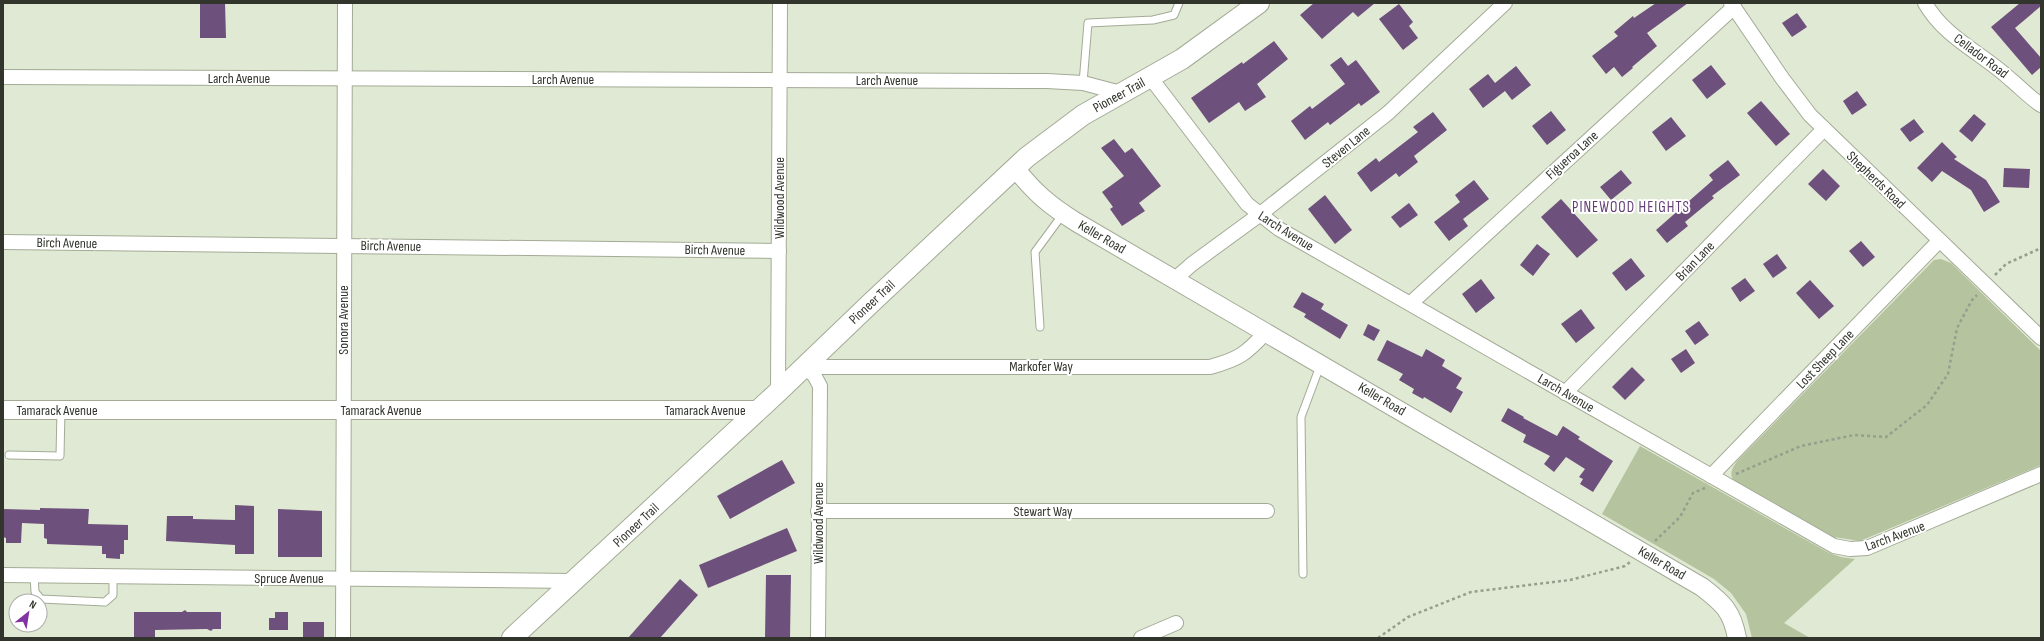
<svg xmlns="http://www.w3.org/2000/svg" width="2044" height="641" viewBox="0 0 2044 641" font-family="'Sofia Sans Condensed',sans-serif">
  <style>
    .green { fill: #b5c39f }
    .building { fill: #6e507c }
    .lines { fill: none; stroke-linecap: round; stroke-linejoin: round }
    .service-casing { stroke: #a3ab96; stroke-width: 9 }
    .minor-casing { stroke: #a3ab96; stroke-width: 16 }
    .tertiary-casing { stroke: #a3ab96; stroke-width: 20 }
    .secondary-casing { stroke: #a3ab96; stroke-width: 22 }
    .path { stroke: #979e8e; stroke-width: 2.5; stroke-dasharray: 3 3; stroke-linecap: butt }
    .service { stroke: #fff; stroke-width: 7 }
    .minor { stroke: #fff; stroke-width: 14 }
    .tertiary { stroke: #fff; stroke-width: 18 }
    .secondary { stroke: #fff; stroke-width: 20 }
    .labels { text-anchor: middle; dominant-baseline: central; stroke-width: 4; stroke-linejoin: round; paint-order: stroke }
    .street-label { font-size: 14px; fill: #31352c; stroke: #fff }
    .neighbourhood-label { font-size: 15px; letter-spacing: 1px; fill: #633d75; stroke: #fff }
  </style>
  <rect width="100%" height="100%" fill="#e0e9d3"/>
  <g class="green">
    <path d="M1941,259L1951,263L2041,351V465L1860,541L1834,537L1733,480C1729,472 1733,468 1737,461L1934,260Z"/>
    <polygon points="1640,446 1829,553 1841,557 1855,559 1784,623 1810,638 1752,638 1746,614 1731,593 1714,579 1602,514"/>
  </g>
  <g class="building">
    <polygon points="200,3 225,3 226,38 200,38"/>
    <polygon points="1314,3 1375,3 1358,17 1353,12 1322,39 1300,15"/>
    <polygon points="1656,3 1688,3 1647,33 1657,46 1632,67 1633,68 1622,77 1614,67 1606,74 1592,56 1618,36 1614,32 1633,16 1634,18"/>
    <polygon points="2020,3 2041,3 2041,6 2015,28 2041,58 2041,67 2032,75 1991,27"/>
    <polygon points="1399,4 1413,22 1409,26 1418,38 1403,50 1379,19"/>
    <polygon points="1797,13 1807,27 1792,37 1782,23"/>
    <polygon points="1274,41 1288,59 1257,84 1266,97 1245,111 1239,102 1209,123 1191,98 1242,62 1243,64"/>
    <polygon points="1341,57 1348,66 1356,60 1380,92 1361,106 1359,103 1330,125 1328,122 1305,140 1291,121 1310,106 1312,109 1345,84 1330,65"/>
    <polygon points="1711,65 1726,84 1707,99 1692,80"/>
    <polygon points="1516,66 1531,85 1512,100 1505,91 1483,108 1469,89 1488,74 1495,83"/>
    <polygon points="1857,91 1867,105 1852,115 1843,101"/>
    <polygon points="1761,101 1790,134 1776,146 1747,113"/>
    <polygon points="1551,111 1566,130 1547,145 1532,126"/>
    <polygon points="1433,112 1447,130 1414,156 1418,162 1399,177 1396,173 1371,192 1357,173 1376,158 1379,162 1418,132 1413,127"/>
    <polygon points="1974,114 1986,124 1972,142 1959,131"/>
    <polygon points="1671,117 1686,136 1666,151 1652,132"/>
    <polygon points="1914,119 1924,132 1910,142 1900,129"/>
    <polygon points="1114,139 1125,153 1132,148 1161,186 1139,203 1145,211 1122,226 1110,209 1113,207 1102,192 1124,176 1101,148"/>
    <polygon points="1942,142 1957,157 1954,159 1986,180 2000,202 1984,212 1971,190 1942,171 1932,182 1917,168"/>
    <polygon points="1728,160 1740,175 1712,196 1714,198 1685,222 1688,226 1667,243 1656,230 1713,180 1709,175"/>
    <polygon points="2004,168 2030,169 2029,188 2003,187"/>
    <polygon points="1823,169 1840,186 1826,201 1808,184"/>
    <polygon points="1621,170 1632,183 1611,200 1600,187"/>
    <polygon points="1474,180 1489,199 1463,219 1468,226 1449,241 1434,222 1460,202 1455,195"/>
    <polygon points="1325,195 1352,230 1335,244 1308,209"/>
    <polygon points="1561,199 1598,240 1577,258 1541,217"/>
    <polygon points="1409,203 1418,215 1400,228 1391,217"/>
    <polygon points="1861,241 1875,257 1863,267 1849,251"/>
    <polygon points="1537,244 1550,254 1533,276 1520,265"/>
    <polygon points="1777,254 1787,268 1773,278 1763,264"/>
    <polygon points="1631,258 1645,276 1626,291 1612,273"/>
    <polygon points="1745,278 1755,291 1740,302 1731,288"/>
    <polygon points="1481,279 1495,298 1476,313 1462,294"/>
    <polygon points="1810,280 1834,306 1819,319 1796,293"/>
    <polygon points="1302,292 1324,304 1321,309 1348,325 1340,339 1304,317 1306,314 1293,307"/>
    <polygon points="1581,309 1595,328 1576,343 1561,324"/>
    <polygon points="1699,321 1709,335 1695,345 1685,331"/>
    <polygon points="1368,324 1380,330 1374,341 1363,335"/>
    <polygon points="1387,340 1422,357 1426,349 1445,360 1442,366 1462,378 1456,388 1463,392 1451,413 1424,397 1423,399 1412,393 1414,389 1399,380 1403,374 1377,360"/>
    <polygon points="1686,349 1695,363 1681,373 1671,359"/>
    <polygon points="1632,367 1645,380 1625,400 1612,387"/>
    <polygon points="1508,408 1524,417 1523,418 1557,436 1563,426 1580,437 1578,439 1613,461 1593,492 1580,484 1583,479 1579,477 1585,469 1566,457 1554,472 1544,464 1550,456 1523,442 1526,435 1501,421"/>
    <polygon points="782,460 795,483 730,519 717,496"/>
    <polygon points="235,505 254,506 254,554 235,554 235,545 166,541 167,516 193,516 193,519 235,520"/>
    <polygon points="40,508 89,509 88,524 128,525 128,540 124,540 124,554 120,554 120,559 106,558 106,554 102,554 102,546 47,544 47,539 44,538 44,524 22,523 21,543 6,543 6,538 3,537 3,509 40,510"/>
    <polygon points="278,509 322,511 322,557 278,557"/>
    <polygon points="787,528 797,551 708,588 699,565"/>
    <polygon points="766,575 791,575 790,638 765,638"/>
    <polygon points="680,579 698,595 660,638 628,638"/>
    <polygon points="185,610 187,612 221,612 221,629 213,629 211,631 207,629 155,630 155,638 134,638 134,612 182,612"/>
    <polygon points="275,612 288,612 288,630 269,630 269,618 275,618"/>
    <rect x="303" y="622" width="21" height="16"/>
  </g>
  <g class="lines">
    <defs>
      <g id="service">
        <polyline points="1083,83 1088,23 1153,20 1174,15 1179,3"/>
        <polyline points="1040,327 1035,252 1063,214"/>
        <polyline points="9,455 60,456 61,410"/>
        <polyline points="1303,574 1301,417 1320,366"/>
        <polyline points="34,575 35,592 41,599 105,602 113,595 113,577"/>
      </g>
      <g id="minor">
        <polyline points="1731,3 1782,78 1810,115 2041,338"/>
        <path d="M1925,3C1945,38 1982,53 2010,79C2021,88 2029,97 2041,105"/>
        <polyline points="3,77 1047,81 1083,83 1121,93"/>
        <polyline points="1150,77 1247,204 1279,229 1834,546 1850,549 1867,548 2041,474"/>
        <polyline points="3,242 779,251"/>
        <polyline points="1175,279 1192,264 1259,215 1388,113 1505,3"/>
        <polyline points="1411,303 1734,7"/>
        <path d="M804,367H1210C1239,359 1246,354 1266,332"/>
        <polyline points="804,367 814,375 820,386 818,638"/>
        <polyline points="778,392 780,3"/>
        <polyline points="1565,393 1824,129"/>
        <polyline points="1711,476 1939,241"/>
        <polyline points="818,511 1267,511"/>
        <polyline points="3,575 575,581"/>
        <polyline points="343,638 345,3"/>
        <polyline points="1141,638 1176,623"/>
      </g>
      <g id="tertiary">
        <path d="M1015,168C1035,193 1049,205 1076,222L1702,587C1723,603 1732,611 1737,638"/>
        <polyline points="3,410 759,410"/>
      </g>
      <polyline id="secondary" points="512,638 778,392 873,301 1027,157 1083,115 1182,59 1259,3"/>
    </defs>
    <use href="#service" class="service-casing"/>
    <use href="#minor" class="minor-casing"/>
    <use href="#tertiary" class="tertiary-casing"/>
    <use href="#secondary" class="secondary-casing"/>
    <g class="path">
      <polyline points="1995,275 2006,264 2041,248"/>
      <polyline points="1736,474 1801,446 1854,435 1886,437 1927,405 1948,374 1957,328 1972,300 1977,295"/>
      <polyline points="1655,541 1680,517 1693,493 1705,488"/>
      <polyline points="1378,638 1408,617 1471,592 1570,580 1625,566 1630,562"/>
    </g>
    <use href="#service" class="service"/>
    <use href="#minor" class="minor"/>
    <use href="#tertiary" class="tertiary"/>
    <use href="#secondary" class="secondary"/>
  </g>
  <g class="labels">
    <g class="street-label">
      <text transform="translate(1981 56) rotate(37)">Cellador Road</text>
      <text x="239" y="78">Larch Avenue</text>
      <text x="563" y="79">Larch Avenue</text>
      <text x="887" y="80">Larch Avenue</text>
      <text transform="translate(1119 95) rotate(-29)">Pioneer Trail</text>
      <text transform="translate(1346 147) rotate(-39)">Steven Lane</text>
      <text transform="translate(1572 155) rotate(-42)">Figueroa Lane</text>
      <text transform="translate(1876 180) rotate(44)">Shepherds Road</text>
      <text transform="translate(779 198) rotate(-90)">Wildwood Avenue</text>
      <text transform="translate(1286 231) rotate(32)">Larch Avenue</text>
      <text transform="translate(1102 237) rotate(30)">Keller Road</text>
      <text transform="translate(67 243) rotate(1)">Birch Avenue</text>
      <text transform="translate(391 246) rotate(1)">Birch Avenue</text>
      <text transform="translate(715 250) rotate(1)">Birch Avenue</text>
      <text transform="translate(1695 261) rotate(-46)">Brian Lane</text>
      <text transform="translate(872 302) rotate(-43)">Pioneer Trail</text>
      <text transform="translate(343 320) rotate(-90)">Sonora Avenue</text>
      <text transform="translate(1825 359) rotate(-46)">Lost Sheep Lane</text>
      <text x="1041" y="366">Markofer Way</text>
      <text transform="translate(1566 393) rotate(30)">Larch Avenue</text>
      <text transform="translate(1382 399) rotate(30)">Keller Road</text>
      <text x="57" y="410">Tamarack Avenue</text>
      <text x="381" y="410">Tamarack Avenue</text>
      <text x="705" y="410">Tamarack Avenue</text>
      <text x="1043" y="511">Stewart Way</text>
      <text transform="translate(818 523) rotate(-90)">Wildwood Avenue</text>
      <text transform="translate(636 525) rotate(-43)">Pioneer Trail</text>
      <text transform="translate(1895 536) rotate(-20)">Larch Avenue</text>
      <text transform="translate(1662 563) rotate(30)">Keller Road</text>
      <text x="289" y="578">Spruce Avenue</text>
    </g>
    <g class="neighbourhood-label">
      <text x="1631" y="207">PINEWOOD HEIGHTS</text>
    </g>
  </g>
  <rect width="2044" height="641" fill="none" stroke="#31352c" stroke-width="8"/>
  <g transform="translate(28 613) rotate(30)"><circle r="19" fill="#ffffff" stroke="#adaeab"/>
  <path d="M0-3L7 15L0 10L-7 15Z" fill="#8233a3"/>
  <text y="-6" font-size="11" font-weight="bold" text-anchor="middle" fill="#31352c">N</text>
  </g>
</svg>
